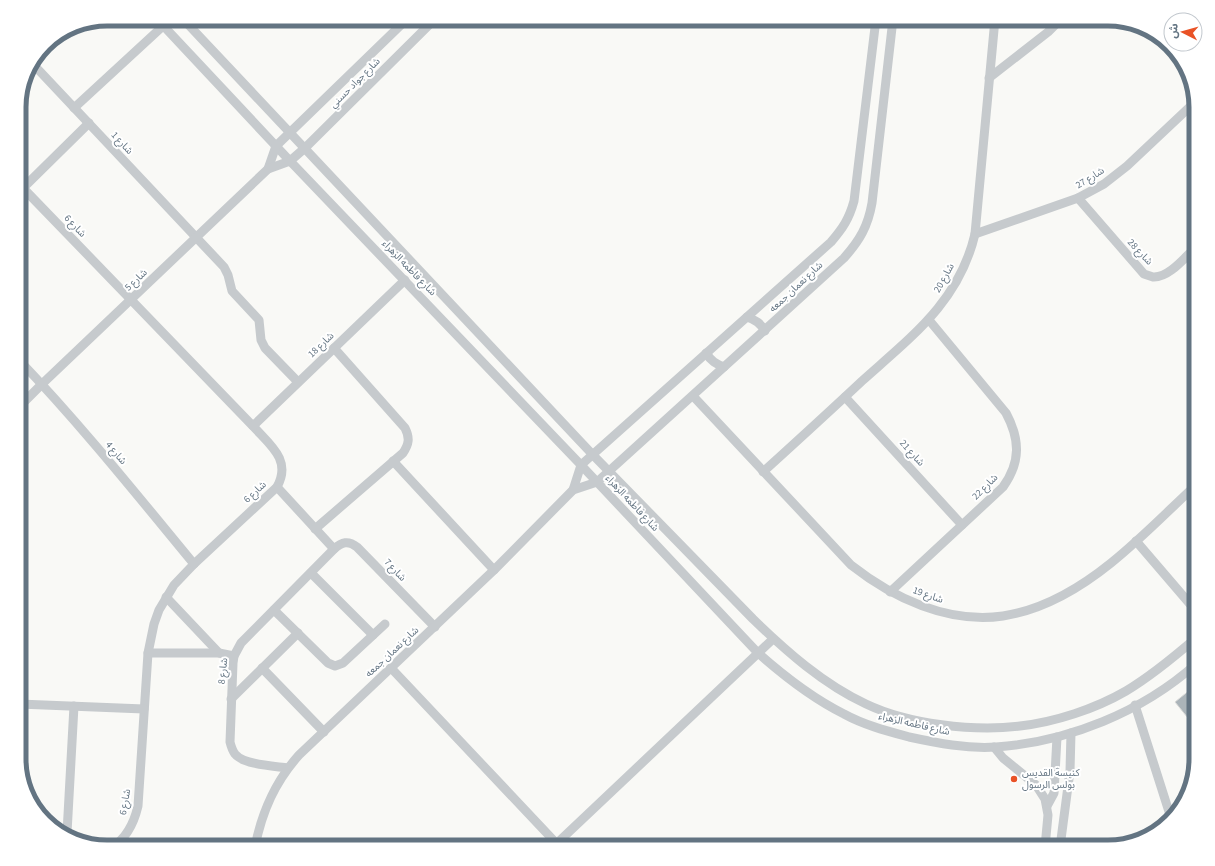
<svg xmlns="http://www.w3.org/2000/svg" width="1215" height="866" viewBox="0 0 1215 866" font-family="'Source Sans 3','Noto Sans Arabic',sans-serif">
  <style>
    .building { fill: #abb4b9; stroke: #dadad8 }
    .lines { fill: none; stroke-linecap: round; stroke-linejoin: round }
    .minor { stroke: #c6cacd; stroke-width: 9 }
    .poi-dot { fill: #e95226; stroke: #fff; stroke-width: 1.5 }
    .labels { text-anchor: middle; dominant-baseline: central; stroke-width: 4; stroke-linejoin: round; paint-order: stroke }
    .street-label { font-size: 10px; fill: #637482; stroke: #fff }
    .poi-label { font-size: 10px; fill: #637482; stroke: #fff; text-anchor: start }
    .rim { fill: none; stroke: #637482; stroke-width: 5 }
  </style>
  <rect width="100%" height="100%" fill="#f9f9f6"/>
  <polygon class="building" points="1196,685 1196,728 1175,702"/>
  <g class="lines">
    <g class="minor">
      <path d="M157,19L290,161L581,465L758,653C785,677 812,698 844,714C864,725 887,731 909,737C937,743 967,749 996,747C1068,742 1142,712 1196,664"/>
      <path d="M183,19L593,455L753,619C786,651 823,684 866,704C908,724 974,732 1020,726C1055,722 1095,709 1126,691C1151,676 1174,657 1196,638"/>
      <polyline points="32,63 224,267 228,275 232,291 259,320 261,340 265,348 298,382"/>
      <polyline points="989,78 1048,32 1061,19"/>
      <polyline points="74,108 163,26"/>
      <polyline points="268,169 276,146 407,19"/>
      <path d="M23,188L253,426C270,445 292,460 277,487L194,564L174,585L159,610L154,624L148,653L138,806C134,823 127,838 112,847"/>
      <polyline points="19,192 89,123"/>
      <path d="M1078,198L1144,274C1147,275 1150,276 1153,277C1169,278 1185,257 1196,247"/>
      <polyline points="975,234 1078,198 1104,184 1127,166 1195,102"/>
      <path d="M747,317C756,320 760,323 765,331"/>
      <path d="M706,353C711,361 716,364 724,367"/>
      <path d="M19,360C81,425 137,495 194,564"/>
      <path d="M693,396L851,565C893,598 948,624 1003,616C1042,610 1080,588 1111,563C1141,539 1168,511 1196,485"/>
      <polyline points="845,397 962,525"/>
      <polyline points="19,407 42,384 268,169 290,161 305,148 435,19"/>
      <polyline points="253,426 405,280"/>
      <polyline points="393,461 494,570"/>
      <path d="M763,472C796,442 829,412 862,381C911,337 959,302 975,234L995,19"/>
      <polyline points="277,487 334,549"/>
      <path d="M573,490L581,465L831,242C843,228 849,219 854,201L876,19"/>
      <path d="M315,529L403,453C409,444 410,438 405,428L334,348"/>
      <polyline points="1136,541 1196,611"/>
      <polyline points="311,573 373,635"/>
      <path d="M890,592L1003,487C1021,462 1020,439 1006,413L929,320"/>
      <polyline points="166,597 219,653"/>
      <polyline points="274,610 328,663 335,666 343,663 385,624"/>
      <polyline points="148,653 219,653 234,656"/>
      <polyline points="262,668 324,732"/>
      <polyline points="391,668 557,844"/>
      <polyline points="231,699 298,633"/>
      <polyline points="19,704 144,709"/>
      <polyline points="1135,705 1171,818"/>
      <polyline points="994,747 1003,758 1036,785 1045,799 1048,815 1045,847"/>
      <path d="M288,768C274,766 244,765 235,754C232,750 231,746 230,742L233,663L234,656L241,643L334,549C342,542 348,540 357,547L435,627"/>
      <polyline points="1047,806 1054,793 1057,737"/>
      <polyline points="67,833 74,706"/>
      <path d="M255,847C262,811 275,782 299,755L494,570L573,490L597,482L844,258C860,240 868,226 872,203L893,19"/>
      <polyline points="553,847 773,639"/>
      <polyline points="1060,847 1070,771 1071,733"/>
    </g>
  </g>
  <circle class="poi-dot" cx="1014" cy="779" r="4"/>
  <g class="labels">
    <g class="street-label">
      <text transform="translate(355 83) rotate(-45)">شارع جواد حسني</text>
      <text transform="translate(122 143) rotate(47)">شارع 1</text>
      <text transform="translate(1090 178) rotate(-32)">شارع 27</text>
      <text transform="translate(75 226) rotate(46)">شارع 6</text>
      <text transform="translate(1140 252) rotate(47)">شارع 28</text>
      <text transform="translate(409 268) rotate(46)">شارع فاطمه الزهراء</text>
      <text transform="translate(944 278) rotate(-61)">شارع 20</text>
      <text transform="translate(136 280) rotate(-44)">شارع 5</text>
      <text transform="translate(796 287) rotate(-43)">شارع نعمان جمعه</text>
      <text transform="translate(321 345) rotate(-44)">شارع 18</text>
      <text transform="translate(116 453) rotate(50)">شارع 4</text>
      <text transform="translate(912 453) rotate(48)">شارع 21</text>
      <text transform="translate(985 487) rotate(-45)">شارع 22</text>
      <text transform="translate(255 492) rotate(-43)">شارع 6</text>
      <text transform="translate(632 503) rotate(47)">شارع فاطمه الزهراء</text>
      <text transform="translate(395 570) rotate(46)">شارع 7</text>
      <text transform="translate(928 595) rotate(19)">شارع 19</text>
      <text transform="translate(392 652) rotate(-43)">شارع نعمان جمعه</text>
      <text transform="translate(223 671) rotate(-84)">شارع 8</text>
      <text transform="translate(914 724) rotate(13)">شارع فاطمه الزهراء</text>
      <text transform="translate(125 802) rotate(-80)">شارع 6</text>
    </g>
    <g class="poi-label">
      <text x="1022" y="773">كنيسة القديس<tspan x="1022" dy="12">بولس الرسول</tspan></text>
    </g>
  </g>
  <path d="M0 0H1215V866H0ZM107 26H1108A81 81 0 0 1 1189 107V759A81 81 0 0 1 1108 840H107A81 81 0 0 1 26 759V107A81 81 0 0 1 107 26Z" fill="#fff" fill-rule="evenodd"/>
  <path class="rim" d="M107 26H1108A81 81 0 0 1 1189 107V759A81 81 0 0 1 1108 840H107A81 81 0 0 1 26 759V107A81 81 0 0 1 107 26Z"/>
  <g transform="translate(1183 32) rotate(276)"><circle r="19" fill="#ffffff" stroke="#c1c7cd"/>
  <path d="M0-3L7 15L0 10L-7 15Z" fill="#e95226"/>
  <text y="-6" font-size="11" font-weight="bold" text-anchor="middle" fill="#637482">ش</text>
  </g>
</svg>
